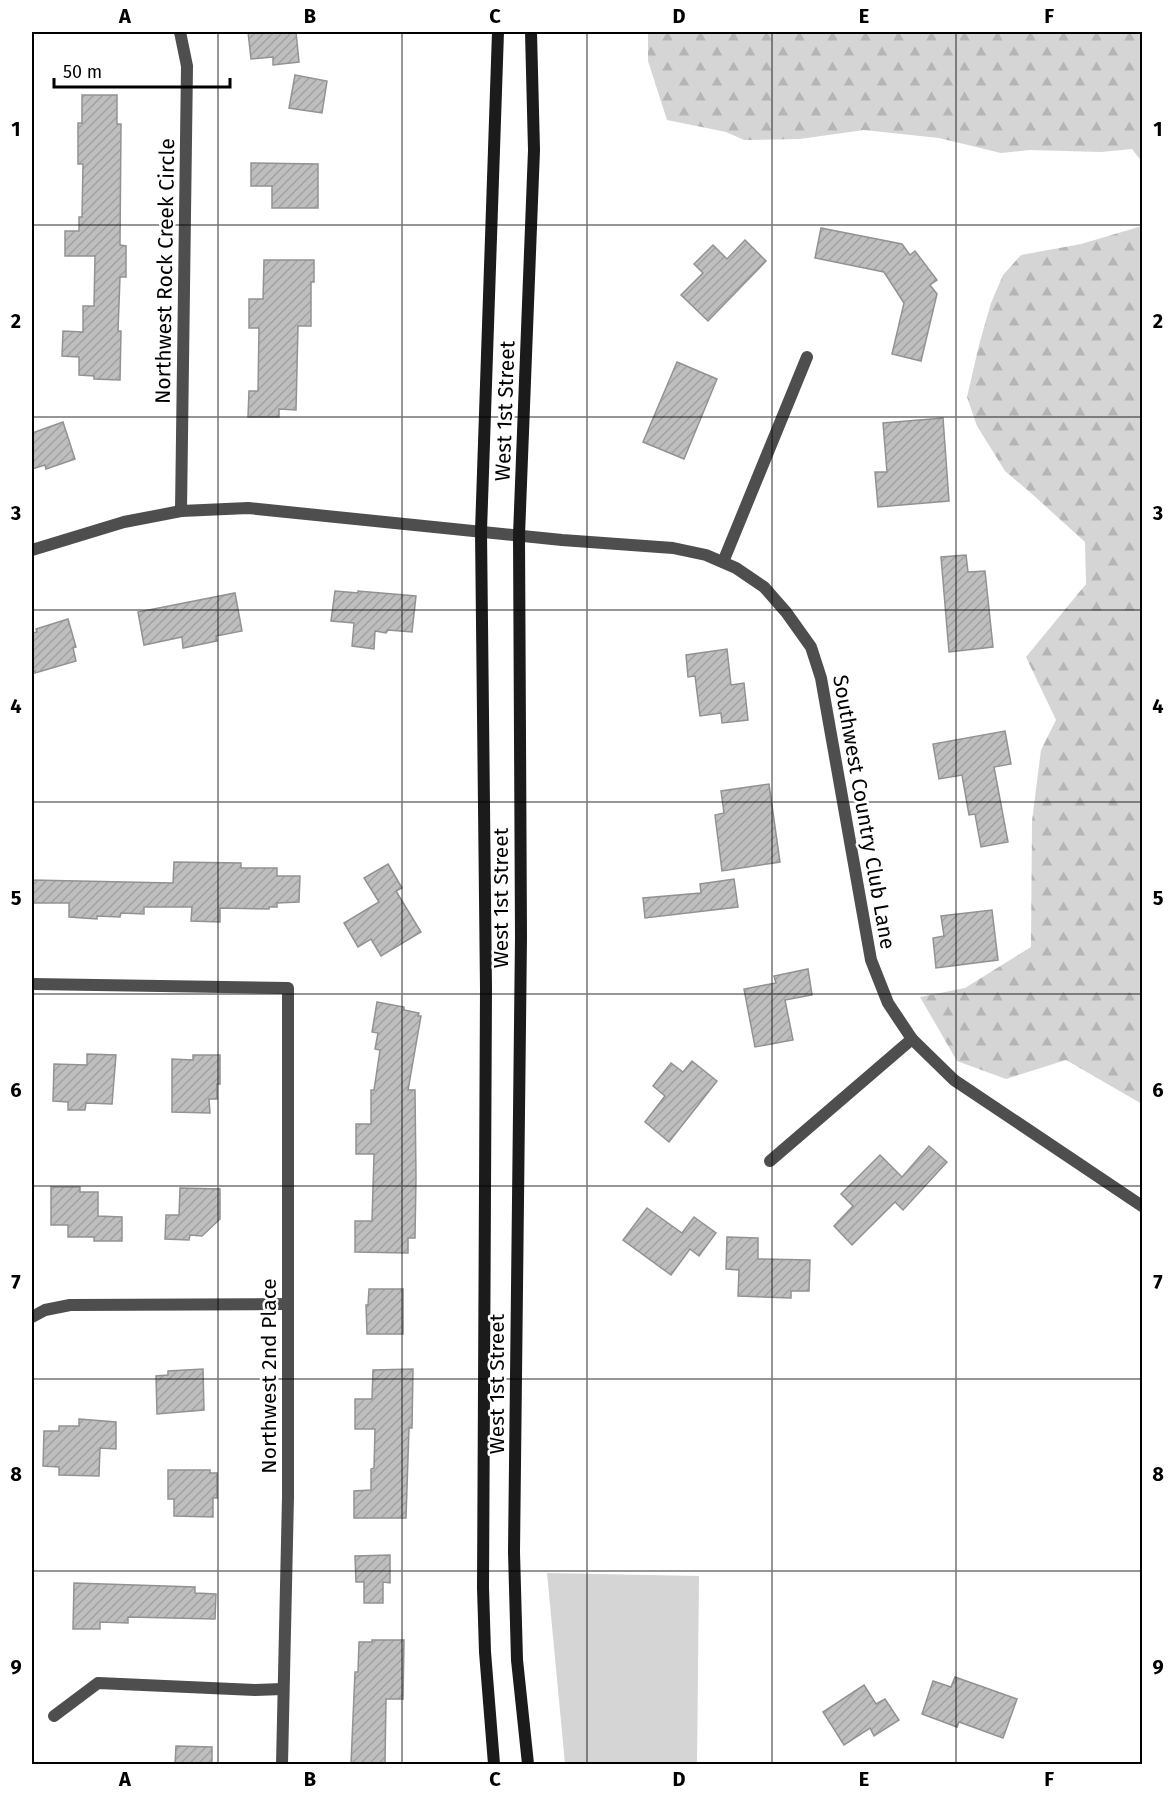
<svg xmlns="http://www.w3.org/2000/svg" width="1174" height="1796" viewBox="0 0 1174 1796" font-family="'Fira Sans',sans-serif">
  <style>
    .forest { fill: url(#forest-firs) }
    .park { fill: #d5d5d5 }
    .building { fill: url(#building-hatch); stroke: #929292; stroke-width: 1.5 }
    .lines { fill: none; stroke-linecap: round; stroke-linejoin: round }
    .street { stroke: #4e4e4e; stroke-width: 12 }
    .secondary { stroke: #1b1b1b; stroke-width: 12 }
    .grid { fill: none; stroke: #000; stroke-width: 1.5; stroke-opacity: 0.55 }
    .labels { text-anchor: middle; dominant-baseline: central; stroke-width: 5; stroke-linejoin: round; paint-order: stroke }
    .street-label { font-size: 21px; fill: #000; stroke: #fff }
    .neatline { fill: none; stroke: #000; stroke-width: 2 }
    .grid-label { font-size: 20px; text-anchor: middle; font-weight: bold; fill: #000 }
  </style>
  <defs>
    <pattern id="forest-firs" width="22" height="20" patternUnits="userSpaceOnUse" patternTransform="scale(1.5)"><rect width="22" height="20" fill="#d5d5d5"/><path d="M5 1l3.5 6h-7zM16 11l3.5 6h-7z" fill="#b5b5b5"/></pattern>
    <pattern id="building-hatch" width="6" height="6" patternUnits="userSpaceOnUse" patternTransform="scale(1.5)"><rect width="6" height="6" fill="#bebebe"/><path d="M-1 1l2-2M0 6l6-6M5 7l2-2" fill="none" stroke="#a2a2a2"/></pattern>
  </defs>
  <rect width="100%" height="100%" fill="#fff"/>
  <g class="forest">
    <polygon points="648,32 1142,32 1142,162 1132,149 1101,152 1030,150 1001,153 939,138 864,130 800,139 744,140 726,132 667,120 648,61"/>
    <polygon points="1142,226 1142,1104 1066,1060 1006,1079 957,1061 920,997 965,988 1031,947 1032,821 1041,750 1056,720 1026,657 1086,584 1085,542 1032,494 1005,471 977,426 967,397 979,345 991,303 1003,275 1021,255 1081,244"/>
  </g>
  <polygon class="park" points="547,1573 699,1576 697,1764 565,1764"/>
  <g class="building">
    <polygon points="248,32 296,32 299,62 273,65 273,57 251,59"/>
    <polygon points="295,75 327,81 322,113 289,108"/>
    <polygon points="82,95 117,95 117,124 121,124 120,245 126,246 126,277 120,277 118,331 121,331 120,380 94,379 94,376 79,375 79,357 62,356 63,331 83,332 83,306 94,306 95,256 65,256 65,231 79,231 79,217 82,217 83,164 78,164 78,123 82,123"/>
    <polygon points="251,163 318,164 318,208 272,208 272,186 251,186"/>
    <polygon points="821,228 902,244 910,255 915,251 937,280 930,285 937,294 921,361 892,354 904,303 884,272 815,258"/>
    <polygon points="745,240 766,261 708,321 681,295 703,273 694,264 713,245 727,259"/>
    <polygon points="264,260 314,260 314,282 311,282 311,326 298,326 296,410 279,409 279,417 248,417 249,391 258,391 259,328 249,328 249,299 263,299"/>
    <polygon points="677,362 717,379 684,459 643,442"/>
    <polygon points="943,418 949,501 878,507 875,472 887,472 883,423"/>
    <polygon points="63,422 75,459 46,469 45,465 32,469 32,433"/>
    <polygon points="966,555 968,572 985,571 993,647 949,652 941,557"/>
    <polygon points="335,591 358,593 358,591 416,596 412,632 388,630 386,633 375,631 374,649 352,646 354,623 331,621"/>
    <polygon points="235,593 242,631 216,636 217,641 183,648 182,637 144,645 138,612"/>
    <polygon points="68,619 76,647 73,648 76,661 35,673 35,671 32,672 32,633 37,632 36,629"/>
    <polygon points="727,649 731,685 744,683 748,720 722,723 721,713 700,716 695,676 688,677 686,655"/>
    <polygon points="1005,731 1011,764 994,767 1008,842 981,847 975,814 969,815 962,775 939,779 933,744"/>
    <polygon points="769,784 780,862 722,871 715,815 724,813 721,791"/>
    <polygon points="174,862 241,863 241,868 277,868 277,876 300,876 299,902 277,903 277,907 269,907 269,909 220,908 220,922 191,921 192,907 144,907 144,914 121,913 120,917 97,916 97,919 69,917 69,903 32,903 32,880 173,883"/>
    <polygon points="388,864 402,888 396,891 421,932 381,956 371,939 358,947 344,923 379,902 364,878"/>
    <polygon points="734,879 738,907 645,918 643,898 701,893 700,884"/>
    <polygon points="992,910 998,960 936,968 933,938 944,936 941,916"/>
    <polygon points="808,969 812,995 785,1000 793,1040 755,1047 744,989 776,983 774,976"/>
    <polygon points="377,1002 404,1007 404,1010 419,1013 418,1016 421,1016 408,1090 415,1090 416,1178 415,1238 408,1238 408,1253 355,1252 355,1221 372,1221 374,1154 356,1154 356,1124 371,1124 371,1090 374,1090 380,1050 375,1049 378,1033 372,1032"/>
    <polygon points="87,1054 116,1055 112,1104 86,1103 85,1110 68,1110 68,1102 53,1101 54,1064 87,1065"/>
    <polygon points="193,1055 220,1055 220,1084 217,1084 217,1099 209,1099 210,1113 172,1112 172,1059 193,1060"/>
    <polygon points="692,1061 717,1081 669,1142 645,1122 665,1096 653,1086 671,1063 683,1072"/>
    <polygon points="929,1146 947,1162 903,1210 895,1202 852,1245 834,1226 853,1206 841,1194 880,1155 902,1177"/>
    <polygon points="51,1187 80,1187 80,1192 98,1192 98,1216 122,1217 122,1241 94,1241 94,1237 68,1237 68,1225 51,1225"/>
    <polygon points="180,1188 220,1189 220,1219 202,1236 190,1235 189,1240 165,1239 166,1215 179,1215"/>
    <polygon points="647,1208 682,1233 694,1217 716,1233 699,1256 690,1249 671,1275 623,1240"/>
    <polygon points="727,1237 758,1238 758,1259 810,1260 809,1291 791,1291 791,1298 738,1296 739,1270 726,1269"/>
    <polygon points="369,1289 403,1289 403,1334 367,1334 366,1305 368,1305"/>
    <polygon points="203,1369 204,1410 157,1414 156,1376 168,1375 168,1371"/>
    <polygon points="413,1369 412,1428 409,1428 406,1518 354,1518 354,1491 371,1490 371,1469 374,1468 375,1429 355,1429 355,1399 372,1399 373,1370"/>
    <polygon points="79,1419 116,1422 116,1449 100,1448 99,1476 59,1475 59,1467 43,1466 44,1431 59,1431 59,1426 79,1426"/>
    <polygon points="168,1470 210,1470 210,1473 217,1473 217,1498 213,1498 213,1517 174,1516 174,1499 168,1499"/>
    <polygon points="390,1555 390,1583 383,1582 383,1603 364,1603 364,1582 356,1582 355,1556"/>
    <polygon points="74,1583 195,1587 195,1593 216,1594 215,1619 128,1617 128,1623 100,1622 100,1629 73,1629"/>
    <polygon points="372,1640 404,1640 403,1699 386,1699 385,1764 351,1764 355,1672 358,1672 359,1642 372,1642"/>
    <polygon points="955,1677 1017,1699 1003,1738 959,1722 957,1727 922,1714 933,1681 951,1687"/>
    <polygon points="864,1685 876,1704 885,1699 899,1720 874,1736 870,1728 844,1745 823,1712"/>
    <polygon points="176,1746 212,1747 212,1764 175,1764"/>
  </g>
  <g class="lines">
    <g class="street">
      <polyline points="180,32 187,66 181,511"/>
      <polyline points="32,550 124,522 181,511 248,508 562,540 673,548 706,555 736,568 764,587 786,612 811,647 821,678 871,960 888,1003 912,1039 954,1080 1142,1206"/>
      <polyline points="723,562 807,357"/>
      <polyline points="32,984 288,988 288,1497 282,1764"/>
      <polyline points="770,1161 912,1039"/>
      <polyline points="32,1317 45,1310 70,1305 288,1304"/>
      <polyline points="54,1716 98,1683 255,1690 283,1689"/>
    </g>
    <g class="secondary">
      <polyline points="494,1764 485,1652 483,1588 486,989 481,531 498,32"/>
      <polyline points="528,1764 517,1660 514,1552 521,937 519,535 534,150 531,32"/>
    </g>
  </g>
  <path class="grid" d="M218,32V1764M402,32V1764M587,32V1764M772,32V1764M956,32V1764M32,225H1142M32,417H1142M32,610H1142M32,802H1142M32,994H1142M32,1186H1142M32,1379H1142M32,1571H1142"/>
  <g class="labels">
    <g class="street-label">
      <text transform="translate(165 271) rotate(-89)">Northwest Rock Creek Circle</text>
      <text transform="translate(505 411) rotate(-88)">West 1st Street</text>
      <text transform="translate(864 812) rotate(80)">Southwest Country Club Lane</text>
      <text transform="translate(501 898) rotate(-90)">West 1st Street</text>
      <text transform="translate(269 1376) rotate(-90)">Northwest 2nd Place</text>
      <text transform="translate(497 1384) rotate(-90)">West 1st Street</text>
    </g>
  </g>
  <rect width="1174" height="1796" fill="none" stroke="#ffffff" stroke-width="66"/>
  <path d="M54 78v9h176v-9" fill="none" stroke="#000000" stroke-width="3"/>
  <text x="63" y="78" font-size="18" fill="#000000" stroke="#ffffff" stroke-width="4.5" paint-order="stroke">50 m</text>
  <rect x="33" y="33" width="1108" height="1730" class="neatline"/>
  <g class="grid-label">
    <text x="125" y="23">A</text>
    <text x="310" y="23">B</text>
    <text x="495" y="23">C</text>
    <text x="679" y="23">D</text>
    <text x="864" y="23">E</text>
    <text x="1049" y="23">F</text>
    <text x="16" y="136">1</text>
    <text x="1158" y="136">1</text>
    <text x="16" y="328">2</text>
    <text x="1158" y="328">2</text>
    <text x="16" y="520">3</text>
    <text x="1158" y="520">3</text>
    <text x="16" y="713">4</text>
    <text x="1158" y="713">4</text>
    <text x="16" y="905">5</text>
    <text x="1158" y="905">5</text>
    <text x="16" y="1097">6</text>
    <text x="1158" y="1097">6</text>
    <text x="16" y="1289">7</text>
    <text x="1158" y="1289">7</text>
    <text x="16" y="1481">8</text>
    <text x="1158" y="1481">8</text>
    <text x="16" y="1674">9</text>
    <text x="1158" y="1674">9</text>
    <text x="125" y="1786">A</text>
    <text x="310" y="1786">B</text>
    <text x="495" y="1786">C</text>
    <text x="679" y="1786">D</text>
    <text x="864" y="1786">E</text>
    <text x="1049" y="1786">F</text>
  </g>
</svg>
